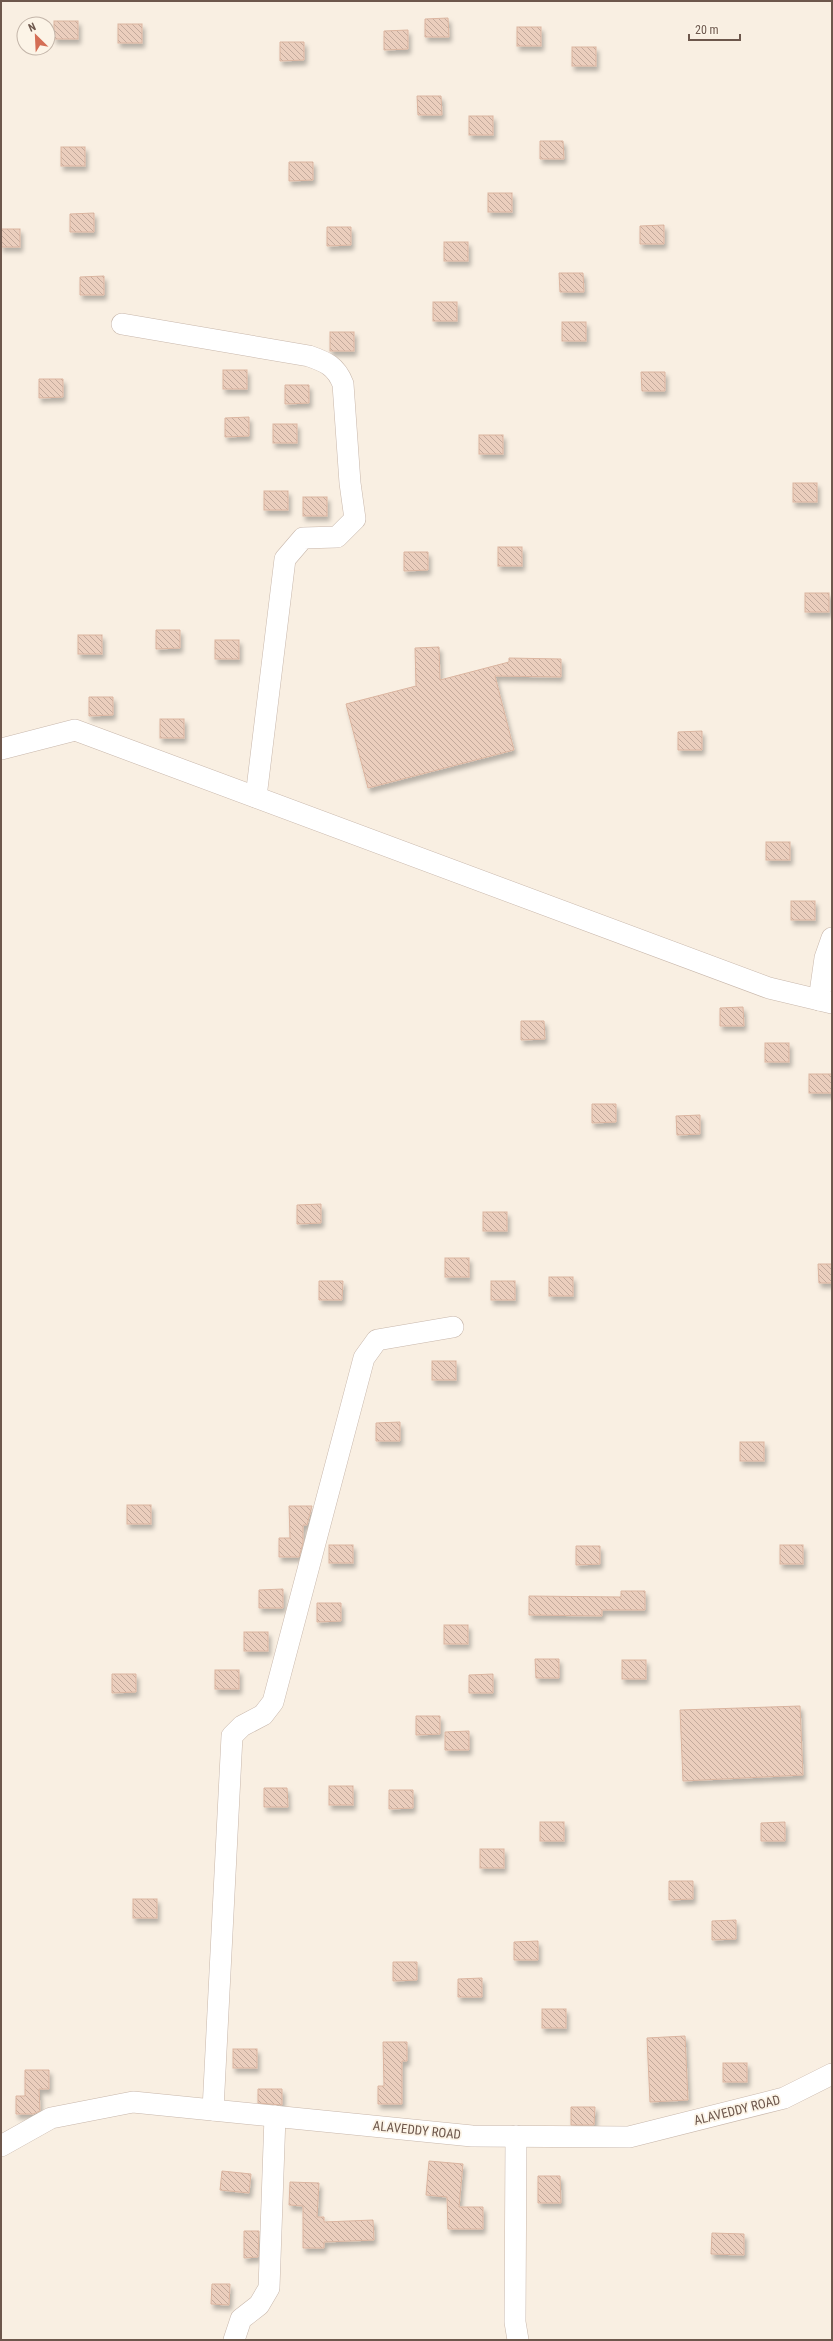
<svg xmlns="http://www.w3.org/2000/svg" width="833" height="2341" viewBox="0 0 833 2341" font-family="'Roboto Condensed',sans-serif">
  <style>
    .building { fill: url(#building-back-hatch); stroke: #dbb5a0; filter: url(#shadow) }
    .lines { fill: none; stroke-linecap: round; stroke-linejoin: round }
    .minor-casing { stroke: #c8b7ab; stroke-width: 22 }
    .minor { stroke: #fff; stroke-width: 21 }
    .labels { text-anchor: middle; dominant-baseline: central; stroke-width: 3.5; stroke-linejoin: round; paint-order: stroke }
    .street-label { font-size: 13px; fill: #6d574c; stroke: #fcf4e7 }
  </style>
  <defs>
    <pattern id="building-back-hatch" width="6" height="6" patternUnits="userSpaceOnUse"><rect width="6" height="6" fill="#ebcebd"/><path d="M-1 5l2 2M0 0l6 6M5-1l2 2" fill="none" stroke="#c3aa9c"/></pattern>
    <filter id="shadow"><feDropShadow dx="2.5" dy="4.5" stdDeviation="2" flood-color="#0004"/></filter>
  </defs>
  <rect width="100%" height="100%" fill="#f9efe2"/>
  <g class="building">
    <polygon points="448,18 449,37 425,37 425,19"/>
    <rect x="54" y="21" width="24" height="18"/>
    <rect x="118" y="24" width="24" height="19"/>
    <rect x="517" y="27" width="24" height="19"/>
    <polygon points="408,30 408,49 384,50 384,31"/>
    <polygon points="280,42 304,42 304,60 280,61"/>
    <rect x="572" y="47" width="24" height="19"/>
    <polygon points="417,96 441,96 442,115 418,115"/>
    <rect x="469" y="116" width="24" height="19"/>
    <polygon points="540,141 563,141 564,159 540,159"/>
    <rect x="61" y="147" width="24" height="19"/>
    <polygon points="289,162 313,162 313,180 289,181"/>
    <rect x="488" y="193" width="24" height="19"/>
    <polygon points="94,213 94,232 70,232 70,214"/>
    <polygon points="664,225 664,244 640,244 640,226"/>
    <polygon points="327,227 351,227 351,245 327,246"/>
    <rect x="1" y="229" width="19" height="18"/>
    <rect x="444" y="242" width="24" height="19"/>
    <polygon points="559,273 583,273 584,292 560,292"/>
    <polygon points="104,276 104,295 80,295 80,277"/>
    <rect x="433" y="302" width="24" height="19"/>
    <rect x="562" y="322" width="24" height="19"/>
    <rect x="330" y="332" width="24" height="19"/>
    <rect x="223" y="370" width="24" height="19"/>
    <polygon points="641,372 665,372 665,391 642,391"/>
    <polygon points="39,379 63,379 63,397 39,398"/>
    <polygon points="285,385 309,385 309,403 285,404"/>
    <polygon points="249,417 249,436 225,437 225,418"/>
    <rect x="273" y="424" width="24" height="19"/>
    <rect x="479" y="435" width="24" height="19"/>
    <rect x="793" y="483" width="24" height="19"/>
    <rect x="264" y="491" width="24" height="19"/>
    <rect x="303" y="497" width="24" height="19"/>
    <rect x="498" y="547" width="24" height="19"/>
    <polygon points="404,552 428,552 428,570 404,571"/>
    <rect x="805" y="593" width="24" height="19"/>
    <polygon points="156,630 180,630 180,648 156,649"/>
    <rect x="78" y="635" width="24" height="19"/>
    <rect x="215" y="640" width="24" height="19"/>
    <polygon points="439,647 440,680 509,662 509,658 561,659 561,677 495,676 514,750 368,788 346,704 416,686 415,648"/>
    <polygon points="89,697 113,697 113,715 89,716"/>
    <rect x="160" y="719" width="24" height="19"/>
    <polygon points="702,731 702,750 678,750 678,732"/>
    <rect x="766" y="842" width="24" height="18"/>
    <rect x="791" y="901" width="24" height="19"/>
    <polygon points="743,1007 744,1026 720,1026 720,1008"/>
    <polygon points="521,1021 544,1021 545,1039 521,1040"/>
    <rect x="765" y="1043" width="24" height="19"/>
    <rect x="809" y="1074" width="23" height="19"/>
    <polygon points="592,1104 616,1104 616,1122 592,1123"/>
    <polygon points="700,1115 700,1134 677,1135 676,1116"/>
    <polygon points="321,1204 321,1223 297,1224 297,1205"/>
    <rect x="483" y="1212" width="24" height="19"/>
    <rect x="445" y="1258" width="24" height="19"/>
    <polygon points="818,1264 832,1264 832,1283 819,1283"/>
    <rect x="549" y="1277" width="24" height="19"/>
    <polygon points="319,1281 343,1281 342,1300 319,1300"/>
    <rect x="491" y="1281" width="24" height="19"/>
    <rect x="432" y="1361" width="24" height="19"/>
    <polygon points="400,1422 400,1441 376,1441 376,1423"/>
    <rect x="740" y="1442" width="24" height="19"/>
    <rect x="127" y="1505" width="24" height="19"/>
    <polygon points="289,1506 312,1506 307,1525 303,1525 303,1543 299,1557 279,1557 279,1538 290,1538"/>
    <rect x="329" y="1545" width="24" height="18"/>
    <rect x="780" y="1545" width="23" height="19"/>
    <polygon points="576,1546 600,1546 600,1564 576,1565"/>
    <polygon points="283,1589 283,1608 259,1608 259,1590"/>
    <polygon points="621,1591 645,1591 645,1610 602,1610 602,1616 529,1615 529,1596 621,1597"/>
    <polygon points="317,1603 341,1603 341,1621 317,1622"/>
    <rect x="444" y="1625" width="24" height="19"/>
    <rect x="244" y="1632" width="24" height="19"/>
    <polygon points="535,1659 559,1659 559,1678 536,1678"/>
    <rect x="622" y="1660" width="24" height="19"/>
    <rect x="215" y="1670" width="24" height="19"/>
    <polygon points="112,1674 136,1674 136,1692 112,1693"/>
    <polygon points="493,1674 493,1693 469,1693 469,1675"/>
    <polygon points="800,1706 803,1775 683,1781 680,1710"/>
    <polygon points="416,1716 440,1716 440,1734 416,1735"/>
    <polygon points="469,1731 469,1750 445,1750 445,1732"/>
    <rect x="329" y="1786" width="24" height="19"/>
    <polygon points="264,1788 287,1788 288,1807 264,1807"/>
    <polygon points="389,1790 413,1790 413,1808 389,1809"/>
    <rect x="540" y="1822" width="24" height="19"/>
    <polygon points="785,1822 785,1841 761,1841 761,1823"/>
    <rect x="480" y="1849" width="24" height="19"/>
    <polygon points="669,1881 693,1881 693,1899 669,1900"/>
    <rect x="133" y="1899" width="24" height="19"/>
    <polygon points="736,1920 736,1939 712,1940 712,1921"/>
    <polygon points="538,1941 538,1960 514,1960 514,1942"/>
    <polygon points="393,1962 417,1962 417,1980 393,1981"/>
    <polygon points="482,1978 482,1997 458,1997 458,1979"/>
    <rect x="542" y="2009" width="24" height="19"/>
    <polygon points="685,2036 688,2100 650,2102 647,2038"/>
    <polygon points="383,2042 407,2042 407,2061 402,2061 402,2104 378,2104 378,2086 384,2086"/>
    <rect x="233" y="2049" width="24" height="19"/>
    <rect x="723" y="2063" width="24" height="19"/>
    <polygon points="25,2070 49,2070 49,2089 39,2089 40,2111 33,2114 16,2114 16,2096 25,2096"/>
    <polygon points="258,2089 282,2089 282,2105 258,2103"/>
    <polygon points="571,2107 595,2107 594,2125 571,2125"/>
    <polygon points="429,2161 463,2164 459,2207 483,2207 483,2229 448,2229 447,2197 426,2195"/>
    <polygon points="222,2171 251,2174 249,2193 220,2190"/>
    <polygon points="538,2176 560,2176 561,2203 538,2203"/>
    <polygon points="290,2182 319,2183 317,2217 324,2217 324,2222 373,2220 374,2240 324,2242 324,2248 303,2248 303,2206 289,2205"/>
    <polygon points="244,2231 259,2231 258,2257 244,2258"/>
    <polygon points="712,2233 744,2234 744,2255 711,2254"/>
    <polygon points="212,2284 230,2284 229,2305 211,2304"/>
  </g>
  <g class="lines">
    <defs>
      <g id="minor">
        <path d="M122,324L309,356C326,362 336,366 343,384L350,483L355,519L337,537L303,538L285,559L256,797"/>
        <polyline points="1,749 75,730 769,988 832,1003"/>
        <polyline points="819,1000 825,958 832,938"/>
        <polyline points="213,2110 232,1736 242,1726 263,1715 273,1702 364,1358 377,1340 453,1327"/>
        <polyline points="516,2136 515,2322 518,2340"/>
        <polyline points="1,2146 51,2118 133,2102 472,2136 629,2137 784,2098 832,2074"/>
        <polyline points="234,2340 241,2319 259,2305 269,2288 275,2116"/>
      </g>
    </defs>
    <use href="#minor" class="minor-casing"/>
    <use href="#minor" class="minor"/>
  </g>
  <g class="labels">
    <g class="street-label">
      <text transform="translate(737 2110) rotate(-14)">ALAVEDDY ROAD</text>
      <text transform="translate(417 2130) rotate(6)">ALAVEDDY ROAD</text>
    </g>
  </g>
  <rect width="833" height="2341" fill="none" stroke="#6d574c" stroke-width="4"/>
  <g transform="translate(36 36) rotate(336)"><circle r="19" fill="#fcf4e7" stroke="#c3b5a9"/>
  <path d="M0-3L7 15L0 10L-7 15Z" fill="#d46e55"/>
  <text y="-6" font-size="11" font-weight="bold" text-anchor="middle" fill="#6d574c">N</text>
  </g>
  <path d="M689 34v6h51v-6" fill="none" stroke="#6d574c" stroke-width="2"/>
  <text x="695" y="34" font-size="12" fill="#6d574c" stroke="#fcf4e7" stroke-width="3" paint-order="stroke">20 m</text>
</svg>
